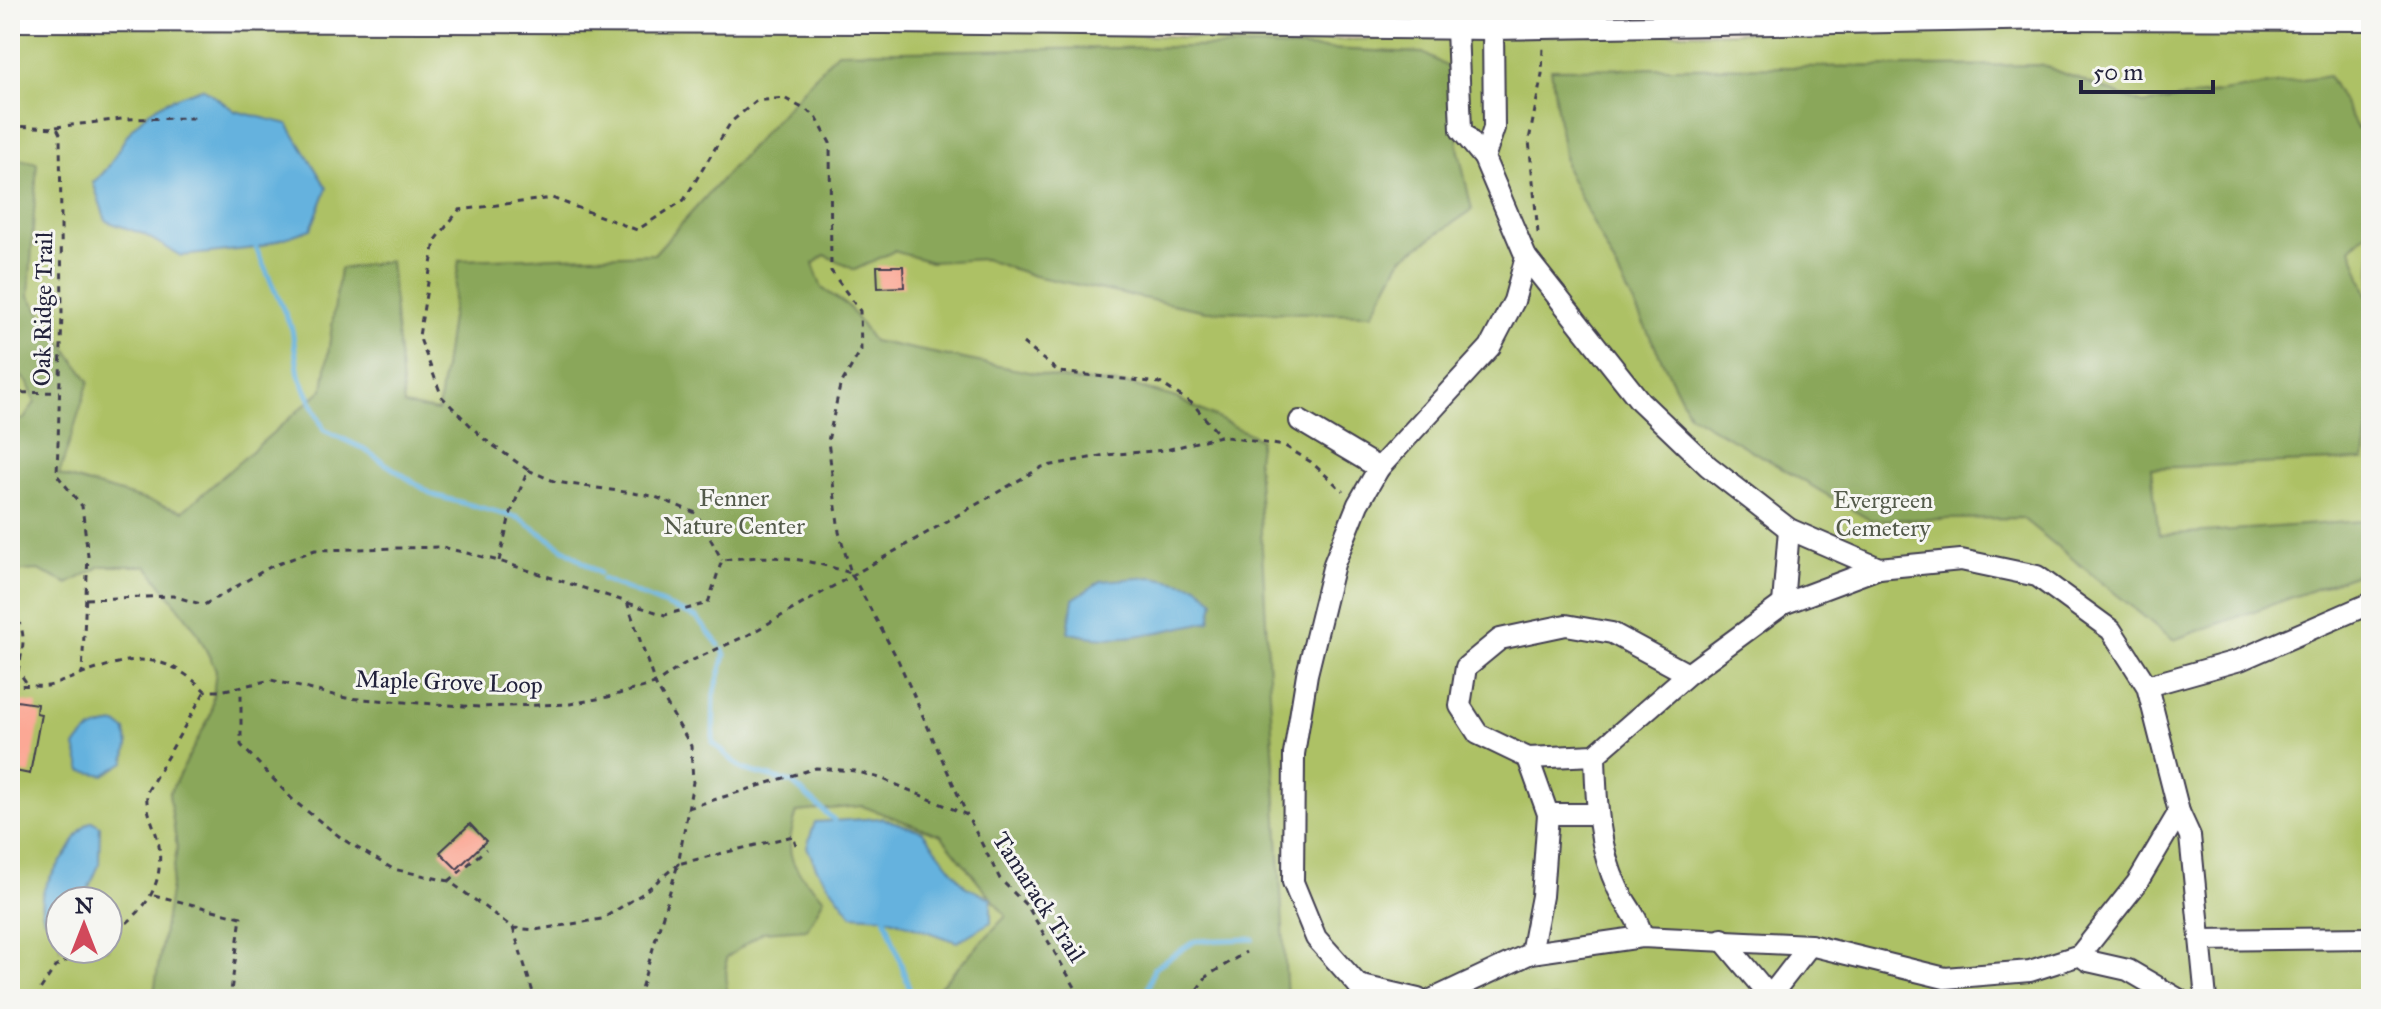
<svg xmlns="http://www.w3.org/2000/svg" width="2381" height="1009" viewBox="0 0 2381 1009" font-family="'IM FELL Great Primer',serif">
  <style>
    .green { fill: #adc165; stroke: #687250; stroke-width: 2; fill-rule: evenodd }
    .forest { fill: #8aa75a; stroke: #56644a; stroke-width: 2 }
    .water { fill: #65b2de; stroke: #446a8c; stroke-width: 2 }
    .lines { fill: none; stroke-linecap: round; stroke-linejoin: round }
    .stream { stroke: #65b2de; stroke-width: 5 }
    .building { fill: #fba895 }
    .minor-casing { stroke: #413e50; stroke-width: 24 }
    .path { stroke: #413e50; stroke-width: 3; stroke-dasharray: 6 6; stroke-linecap: butt }
    .minor { stroke: #fff; stroke-width: 20 }
    .labels { text-anchor: middle; dominant-baseline: central; stroke-width: 6; stroke-linejoin: round; paint-order: stroke }
    .street-label { font-size: 24px; fill: #22223b; stroke: #f6f6f2 }
    .park-label { font-size: 24px; fill: #535a4a; stroke: #f6f6f2 }
  </style>
  <rect width="100%" height="100%" fill="#f6f6f2"/>
  <filter id="ink" filterUnits="userSpaceOnUse"><feTurbulence type="fractalNoise" baseFrequency=".0125" numOctaves="2"/><feDisplacementMap in="SourceGraphic" scale="16" xChannelSelector="R" yChannelSelector="G"/><feConvolveMatrix kernelMatrix="1 2 1 2 8 2 1 2 1" color-interpolation-filters="sRGB"/></filter>
  <filter id="wash" filterUnits="userSpaceOnUse"><feTurbulence type="fractalNoise" baseFrequency=".006" numOctaves="4" result="noise"/><feDisplacementMap in="SourceGraphic" scale="32" xChannelSelector="R" yChannelSelector="G"/><feGaussianBlur stdDeviation="1.8" result="paint"/><feColorMatrix in="noise" values="0 0 0 0 0 0 0 0 0 0 0 0 0 0 0 0 0 1.4 0 .05"/><feComposite in="paint" operator="in"/></filter>
  <g filter="url(#wash)">
    <rect width="100%" height="100%" fill="#f1e0c5"/>
    <path class="green" d="M2371,20V999H10V23H885L1269,41ZM60,901H108V949H60Z"/>
    <g class="forest">
      <path d="M1256,46L1423,53L1455,71L1458,147L1472,210L1402,258L1372,314L1206,311L1034,276L984,259L931,262L894,251L855,270L825,255L813,264L822,288L848,306L873,341L1069,380L1132,385L1176,398L1260,439L1257,459L1287,999H928L1006,916L941,835L862,806L797,812C782,857 791,867 824,898L807,929L763,932L726,958L727,999H153L177,848L169,794L211,714L216,670L196,630L147,566H101L68,584L38,570L10,572V421L24,419L35,402L28,383L10,366V157L37,163L29,296L89,381L59,475L183,511L323,389L340,269L390,261L404,405L438,411L459,260L654,254L837,52Z"/>
      <polygon points="2042,65 2143,104 2329,76 2357,128 2371,129 2371,228 2351,248 2371,306 2371,406 2364,460 2151,468 2159,535 2363,521 2371,535 2371,569 2173,640 2022,518 1870,520 1689,414 1566,169 1551,69"/>
    </g>
    <g class="water">
      <path d="M203,88L235,111L288,124L327,188L311,229L256,248L181,256L143,234L106,221L93,182C110,170 115,154 126,137C146,107 170,98 203,88Z"/>
      <path d="M1153,577L1198,586L1214,601L1210,621C1164,631 1113,646 1068,632L1073,599L1101,581Z"/>
      <path d="M117,724L126,731L128,746L125,762L104,775L82,771L75,747C85,730 97,726 117,724Z"/>
      <polygon points="882,818 922,831 966,887 991,898 991,922 957,942 885,917 852,915 817,869 807,847 815,822"/>
      <path d="M92,821L100,826L99,865L83,901H60V923L44,919C35,892 51,876 65,856C74,843 78,828 92,821Z"/>
    </g>
    <g class="lines">
      <g class="stream">
        <polyline points="256,248 292,329 299,375 324,430 362,448 433,495 519,518 599,573"/>
        <polyline points="602,579 697,618 719,645"/>
        <polyline points="723,650 725,655 714,694 713,743 742,769 792,783 834,820"/>
        <polyline points="885,917 913,999"/>
        <polyline points="1145,999 1154,968 1195,941 1253,939"/>
      </g>
    </g>
    <g id="blocks">
      <g class="building">
        <polygon points="877,266 903,266 904,287 878,288"/>
        <polygon points="10,700 37,704 36,713 41,714 30,774 10,770"/>
        <polygon points="470,824 486,841 457,869 440,852"/>
      </g>
    </g>
  </g>
  <g filter="url(#ink)">
    <use href="#blocks" fill-opacity="0" stroke="#413e50" stroke-width="2"/>
    <g class="lines">
      <defs>
        <g id="minor">
          <polyline points="10,21 885,23 1493,29 2059,19 2371,20"/>
          <polyline points="1484,158 1494,128 1493,29"/>
          <polyline points="1526,257 1640,401 1708,466 1789,529 1879,568 1961,560 2037,576 2111,630 2147,686 2179,812 2190,836 2206,999"/>
          <polyline points="1300,421 1379,468"/>
          <polyline points="1783,604 1789,529"/>
          <polyline points="1688,674 1595,755 1528,758 1478,734 1460,706 1466,667 1500,639 1566,625 1612,633 1688,674 1783,604 1879,568"/>
          <polyline points="2147,686 2240,660 2371,603"/>
          <path d="M1595,755C1596,799 1598,848 1618,889C1627,907 1638,916 1642,937"/>
          <polyline points="1528,758 1548,814 1542,896 1531,953"/>
          <polyline points="1548,814 1596,814"/>
          <polyline points="1722,939 1772,999"/>
          <polyline points="2201,940 2371,938"/>
          <polyline points="2080,955 2088,961 2128,970 2178,999"/>
          <polyline points="1358,985 1418,999"/>
          <polyline points="1771,995 1810,945"/>
          <polyline points="1365,999 1358,985 1316,938 1293,882 1294,754 1307,674 1334,564 1358,504 1379,468 1490,347 1514,301 1526,257 1484,158 1461,130 1457,29"/>
          <polyline points="1433,999 1531,953 1642,937 1810,945 1945,978 2030,971 2080,955 2137,883 2179,812"/>
        </g>
      </defs>
      <use href="#minor" class="minor-casing"/>
      <g class="path">
        <polyline points="10,126 57,128 60,134 62,313 57,475 82,506 88,556 82,673"/>
        <polyline points="56,127 122,119 193,118 193,124"/>
        <polyline points="1538,233 1529,140 1542,74 1543,46"/>
        <polyline points="1023,343 1059,372 1160,383 1193,404 1220,436"/>
        <polyline points="10,393 59,392"/>
        <polyline points="528,470 556,482 653,496 696,513 722,560"/>
        <polyline points="499,561 510,515 528,470 484,439 442,397 419,336 435,241 459,210 552,198 637,230 684,200 731,122 756,101 784,98 815,115 830,143 831,271 860,311 861,350 840,386 828,441 839,532 851,573 898,660 967,815"/>
        <polyline points="86,599 173,596 204,605 270,567 315,550 442,547 499,561 627,602 655,684 691,746 693,782 678,864 642,894 602,919 535,930 513,928 449,881 393,869 344,840 294,801 241,745 241,686"/>
        <path d="M628,603L665,615L708,603L722,560C779,554 797,557 851,573"/>
        <path d="M10,610C29,630 23,646 18,671L26,682"/>
        <path d="M10,688C28,682 39,689 52,685C112,665 152,638 205,691H220L271,680L346,698L479,707L570,704L608,697L655,684L684,664L748,635L1042,467L1105,455L1166,450L1220,436L1285,446L1311,462L1343,491"/>
        <polyline points="688,808 816,768 855,771 883,779 967,815 1000,879 1028,907 1082,999"/>
        <polyline points="449,881 486,849"/>
        <polyline points="154,895 241,917 230,999"/>
        <polyline points="513,928 535,999"/>
        <path d="M108,938C141,913 164,892 159,846C156,826 145,814 147,792L205,691"/>
        <polyline points="34,999 55,967 88,949"/>
        <polyline points="638,999 678,864 793,836 796,845"/>
        <polyline points="1190,999 1207,976 1246,952"/>
      </g>
      <use href="#minor" class="minor"/>
    </g>
  </g>
  <g class="labels">
    <g class="street-label">
      <text transform="translate(43 309) rotate(-89)">Oak Ridge Trail</text>
      <text transform="translate(449 682) rotate(2)">Maple Grove Loop</text>
      <text transform="translate(1039 897) rotate(57)">Tamarack Trail</text>
    </g>
    <g class="park-label">
      <text x="734" y="498">Fenner<tspan x="734" dy="28">Nature Center</tspan></text>
      <text x="1883" y="500">Evergreen<tspan x="1883" dy="28">Cemetery</tspan></text>
    </g>
  </g>
  <rect width="2381" height="1009" fill="none" stroke="#f6f6f2" stroke-width="40"/>
  <g transform="translate(84 925)"><circle r="38" fill="#f6f6f2" stroke="#a1a1a9" stroke-width="2"/>
  <path d="M0-6L14 30L0 20L-14 30Z" fill="#d1495b"/>
  <text y="-12" font-size="22" font-weight="bold" text-anchor="middle" fill="#22223b">N</text>
  </g>
  <path d="M2081 80v12h132v-12" fill="none" stroke="#22223b" stroke-width="4"/>
  <text x="2093" y="80" font-size="24" fill="#22223b" stroke="#f6f6f2" stroke-width="6" paint-order="stroke">50 m</text>
</svg>
